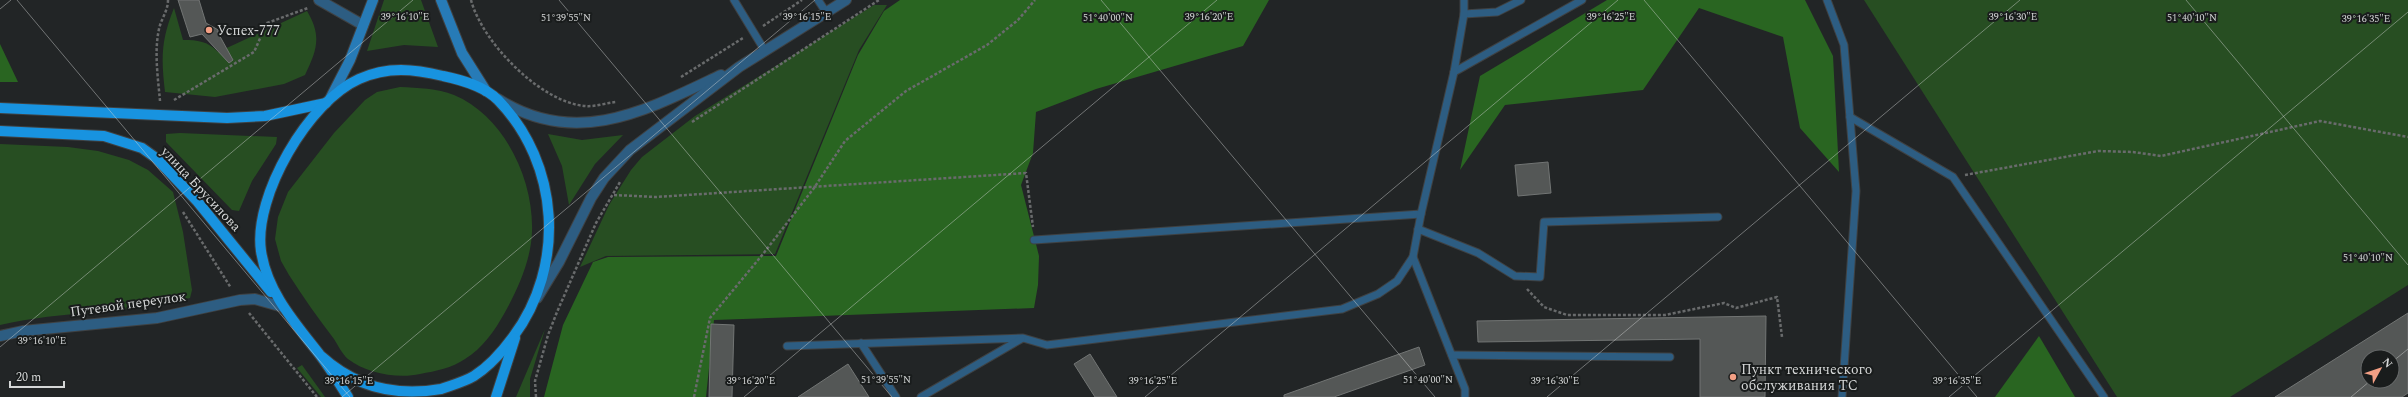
<svg xmlns="http://www.w3.org/2000/svg" width="2408" height="397" viewBox="0 0 2408 397" font-family="Spectral,serif">
  <style>
    .green { fill: #274e22 }
    .forest { fill: #296521 }
    .building { fill: #545756; stroke: #727574; fill-rule: evenodd }
    .lines { fill: none; stroke-linecap: round; stroke-linejoin: round }
    .service-casing { stroke: #3f4142; stroke-width: 9 }
    .minor-casing { stroke: #3f4142; stroke-width: 12 }
    .tertiary-casing { stroke: #3f4142; stroke-width: 12 }
    .secondary-casing { stroke: #3f4142; stroke-width: 12 }
    .primary-casing { stroke: #3f4142; stroke-width: 12 }
    .path { stroke: #696b6c; stroke-width: 2.5; stroke-dasharray: 3 2; stroke-linecap: butt }
    .service { stroke: #2d5d82; stroke-width: 7 }
    .minor { stroke: #2d5d82; stroke-width: 10 }
    .tertiary { stroke: #2d5d82; stroke-width: 10 }
    .secondary { stroke: #277bb7; stroke-width: 10 }
    .primary { stroke: #1893e0; stroke-width: 10 }
    .ticks { fill: none; stroke: #d5d7d7; stroke-width: 1; stroke-opacity: 0.45 }
    .poi-dot { fill: #f39f84; stroke: #191c1c; stroke-width: 1.5 }
    .labels { text-anchor: middle; dominant-baseline: central; stroke-width: 4; stroke-linejoin: round; paint-order: stroke }
    .poi-label { font-size: 14px; fill: #d5d7d7; stroke: #191c1c; text-anchor: start }
    .street-label { font-size: 14px; fill: #d5d7d7; stroke: #191c1c }
    .ticks-label { font-size: 10px; text-anchor: middle; fill: #d5d7d7; stroke: #191c1c; stroke-width: 4; stroke-linejoin: round; paint-order: stroke }
  </style>
  <rect width="100%" height="100%" fill="#222526"/>
  <g class="green">
    <polygon points="384,0 421,0 438,47 404,45 367,51"/>
    <polygon points="1864,0 2408,0 2408,285 2230,397 2117,397"/>
    <polygon points="874,5 887,5 859,50 775,254 606,256 580,267 609,205 631,170 642,157 695,116"/>
    <path d="M174,8L183,40C198,40 207,41 218,52L307,11C322,36 317,50 305,75L284,84L215,97L165,92C161,58 161,40 174,8Z"/>
    <path d="M400,87C418,88 437,88 454,95C504,116 534,179 532,232C531,260 518,289 504,314C495,330 482,349 465,359C452,368 436,371 420,374C397,379 366,373 348,359C342,354 338,345 334,339C318,318 303,297 289,275L281,261L275,239L278,217L288,192L334,133L365,100L377,92Z"/>
    <polygon points="180,133 277,137 276,144 252,181 239,211 232,210 166,142 166,134"/>
    <polygon points="548,134 582,140 623,135 595,164 569,205 562,166"/>
    <path d="M0,144L68,147L98,151L129,160L148,170L173,192L183,232L192,290L190,298C128,315 63,310 0,325Z"/>
    <polygon points="545,329 530,379 530,397 516,397"/>
    <polygon points="302,365 325,397 321,397 297,368"/>
  </g>
  <g class="forest">
    <polygon points="900,0 1269,0 1243,46 1096,89 1036,112 1033,153 1021,185 1039,256 1038,285 1034,308 714,320 706,397 544,397 563,325 593,262 608,257 776,256 858,55 884,11"/>
    <polygon points="1607,0 1805,0 1833,56 1839,172 1800,128 1783,37 1699,8 1643,90 1505,105 1460,170 1480,76"/>
    <polygon points="0,44 18,82 0,82"/>
    <polygon points="2039,336 2075,397 1995,397"/>
  </g>
  <g class="building">
    <polygon points="178,0 199,0 206,23 220,31 217,31 233,60 229,63 202,34 190,37"/>
    <polygon points="1548,162 1551,193 1518,196 1515,165"/>
    <path d="M2408,313V393L2402,397H2275ZM2368,357H2392V381H2368Z"/>
    <polygon points="1766,316 1765,397 1700,397 1700,339 1478,342 1477,321"/>
    <polygon points="711,324 734,325 732,397 709,397"/>
    <polygon points="1419,347 1425,365 1334,397 1284,397 1284,395"/>
    <polygon points="1090,354 1117,397 1095,397 1074,364"/>
    <polygon points="848,364 869,397 798,397"/>
  </g>
  <g class="lines">
    <defs>
      <g id="service">
        <polyline points="734,0 765,51"/>
        <polyline points="818,0 826,12"/>
        <polyline points="1827,0 1844,45 1856,191 1842,397"/>
        <polyline points="1464,14 1497,12 1521,0"/>
        <polyline points="1454,72 1582,0"/>
        <polyline points="1850,117 1953,177 2104,397"/>
        <polyline points="1418,229 1478,253 1515,276 1540,277 1544,222 1718,217"/>
        <polyline points="1034,240 1421,214"/>
        <polyline points="1413,257 1465,389 1465,397"/>
        <polyline points="861,343 896,397"/>
        <polyline points="787,346 1023,338 1047,345 1342,309 1378,294 1397,281 1413,257 1421,214 1454,72 1464,14 1464,0"/>
        <polyline points="1452,355 1670,357"/>
        <polyline points="921,397 1021,339"/>
      </g>
      <g id="minor">
        <polyline points="319,0 363,25"/>
        <polyline points="0,336 23,331 157,318 240,300 255,299 283,307"/>
      </g>
      <g id="tertiary">
        <path d="M498,99C576,149 647,110 721,75"/>
        <polyline points="537,298 559,262 591,198 604,178 630,150 739,67 846,0"/>
      </g>
      <g id="secondary">
        <polyline points="441,0 462,53 486,91"/>
        <polyline points="331,97 350,60 373,0"/>
      </g>
      <g id="primary">
        <polyline points="0,108 227,118 265,116 326,103"/>
        <polyline points="0,131 104,136 142,148 156,158 197,201 271,292"/>
        <path d="M321,356C355,387 395,397 441,389C452,385 464,382 474,376C490,366 502,352 513,337C566,266 560,164 498,100C484,86 462,80 443,76C414,69 388,66 359,79C309,101 253,196 261,251C267,292 295,323 320,355C330,368 339,383 348,397"/>
        <polyline points="496,397 515,338"/>
      </g>
    </defs>
    <use href="#service" class="service-casing"/>
    <use href="#minor" class="minor-casing"/>
    <use href="#tertiary" class="tertiary-casing"/>
    <use href="#secondary" class="secondary-casing"/>
    <use href="#primary" class="primary-casing"/>
    <g class="path">
      <path d="M471,0C482,42 540,102 585,106C595,107 606,103 616,102"/>
      <polyline points="763,26 802,0"/>
      <polyline points="681,77 743,38"/>
      <polyline points="174,100 254,52 267,23 308,8"/>
      <path d="M160,101C158,78 154,52 159,29C161,19 168,11 168,0"/>
      <polyline points="692,122 879,0"/>
      <polyline points="1965,175 2098,151 2133,152 2161,156 2320,121 2408,137"/>
      <polyline points="614,195 656,197 1026,173 1033,227"/>
      <polyline points="183,212 231,288"/>
      <polyline points="1527,289 1544,307 1567,315 1665,315 1724,303 1736,308 1777,297 1782,337"/>
      <polyline points="249,313 317,397"/>
      <polyline points="536,397 535,381 548,335 557,312 596,223 620,182"/>
      <polyline points="694,397 710,318 763,254 814,188 845,141 906,91 987,45 1018,20 1035,0"/>
    </g>
    <use href="#service" class="service"/>
    <use href="#minor" class="minor"/>
    <use href="#tertiary" class="tertiary"/>
    <use href="#secondary" class="secondary"/>
    <use href="#primary" class="primary"/>
  </g>
  <path class="ticks" d="M17,0L350,397M559,0L892,397M1101,0L1435,397M1644,0L1977,397M2186,0L2408,265M0,9L11,0M0,347L413,0M2392,362L2408,349M342,397L815,0M744,397L1217,0M1145,397L1618,0M1547,397L2020,0M1949,397L2408,12M2351,397L2370,381"/>
  <g class="poi-dot">
    <circle cx="209" cy="30" r="4"/>
    <circle cx="1733" cy="377" r="4"/>
  </g>
  <g class="labels">
    <g class="poi-label">
      <text x="217" y="30">Успех-777</text>
      <text x="1741" y="369">Пункт технического<tspan x="1741" dy="16">обслуживания ТС</tspan></text>
    </g>
    <g class="street-label">
      <text transform="translate(201 189) rotate(47)">улица Брусилова</text>
      <text transform="translate(128 304) rotate(-8)">Путевой переулок</text>
    </g>
  </g>
  <g class="ticks-label">
    <text x="405" y="20">39°16'10"E</text>
    <text x="807" y="20">39°16'15"E</text>
    <text x="1209" y="20">39°16'20"E</text>
    <text x="1611" y="20">39°16'25"E</text>
    <text x="2013" y="20">39°16'30"E</text>
    <text x="566" y="21">51°39'55"N</text>
    <text x="1108" y="21">51°40'00"N</text>
    <text x="2192" y="21">51°40'10"N</text>
    <text x="2366" y="22">39°16'35"E</text>
    <text x="2368" y="261">51°40'10"N</text>
    <text x="42" y="344">39°16'10"E</text>
    <text x="886" y="383">51°39'55"N</text>
    <text x="1428" y="383">51°40'00"N</text>
    <text x="349" y="384">39°16'15"E</text>
    <text x="751" y="384">39°16'20"E</text>
    <text x="1153" y="384">39°16'25"E</text>
    <text x="1555" y="384">39°16'30"E</text>
    <text x="1957" y="384">39°16'35"E</text>
  </g>
  <g transform="translate(2380 369) rotate(50)"><circle r="19" fill="#191c1c" stroke="#646767"/>
  <path d="M0-3L7 15L0 10L-7 15Z" fill="#f39f84"/>
  <text y="-6" font-size="11" font-weight="bold" text-anchor="middle" fill="#d5d7d7">N</text>
  </g>
  <path d="M10 381v6h54v-6" fill="none" stroke="#d5d7d7" stroke-width="2"/>
  <text x="16" y="381" font-size="12" fill="#d5d7d7" stroke="#191c1c" stroke-width="3" paint-order="stroke">20 m</text>
</svg>
